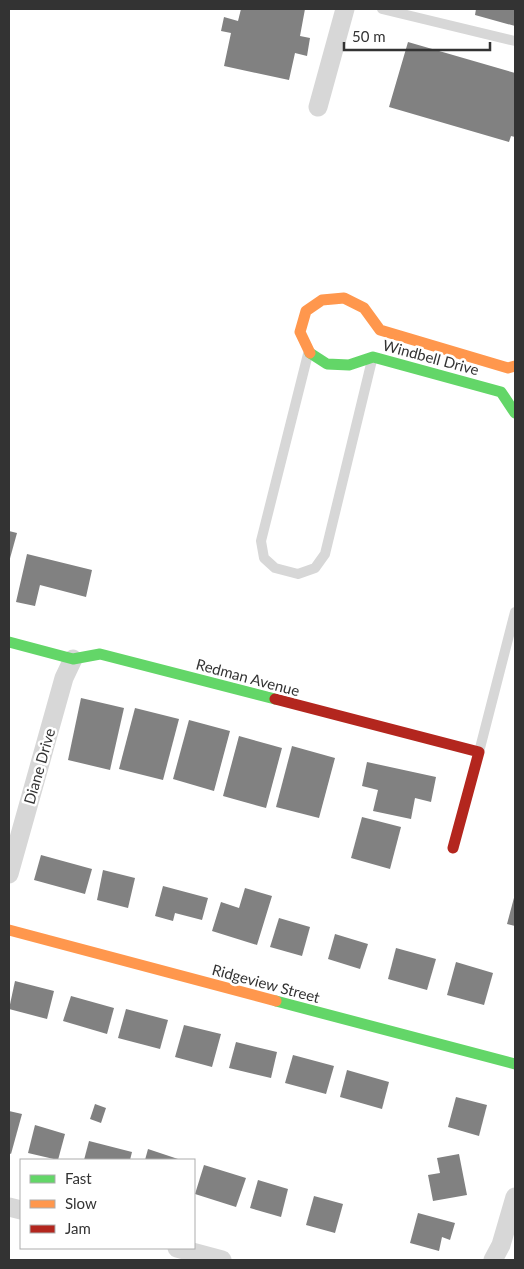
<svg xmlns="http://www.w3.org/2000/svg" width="524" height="1269" viewBox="0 0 524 1269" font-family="Lato,sans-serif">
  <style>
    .building { fill: #818181 }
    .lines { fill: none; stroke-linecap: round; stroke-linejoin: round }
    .lane { stroke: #d7d7d7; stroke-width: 10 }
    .street { stroke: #d7d7d7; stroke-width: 19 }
    .fast { stroke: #63d668; stroke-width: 11 }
    .slow { stroke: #ff974d; stroke-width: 11 }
    .jam { stroke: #b3261e; stroke-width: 11 }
    .labels { text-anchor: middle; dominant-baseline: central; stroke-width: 5; stroke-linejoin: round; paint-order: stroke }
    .street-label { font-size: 15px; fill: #333; stroke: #fff }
  </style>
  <rect width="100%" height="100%" fill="#fff"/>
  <g class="building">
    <polygon points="241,9 305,9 300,36 310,38 307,56 295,53 289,80 224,66 231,33 221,31 224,17 238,21"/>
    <polygon points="476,9 515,9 515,26 475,15"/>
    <polygon points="408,42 515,73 515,137 511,136 509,142 389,107"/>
    <polygon points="9,531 17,533 9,562"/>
    <polygon points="27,554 92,570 86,597 40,585 35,606 16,602"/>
    <polygon points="81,698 124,708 110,770 68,760"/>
    <polygon points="135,708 179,719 163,780 119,769"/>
    <polygon points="189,720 230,731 214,791 173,779"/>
    <polygon points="239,736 282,748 266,808 223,796"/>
    <polygon points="292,746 335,758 319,818 276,807"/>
    <polygon points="367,762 436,777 431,802 415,798 411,819 373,811 378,790 362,786"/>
    <polygon points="362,817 401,827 390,869 351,858"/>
    <polygon points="41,855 92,869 85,894 34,880"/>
    <polygon points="103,870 135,878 128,908 97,900"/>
    <polygon points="163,886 208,898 202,920 175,913 173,921 155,916"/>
    <polygon points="245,888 272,896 257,945 212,931 221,902 239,908"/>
    <polygon points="515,894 515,926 507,924"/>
    <polygon points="279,918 310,927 302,956 270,947"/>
    <polygon points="335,934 368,944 360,969 328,959"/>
    <polygon points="396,948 436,959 427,990 388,979"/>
    <polygon points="456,962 493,973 484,1005 447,995"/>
    <polygon points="15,981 54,991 47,1019 9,1009"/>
    <polygon points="71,996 114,1008 107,1034 63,1021"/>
    <polygon points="126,1009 168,1020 160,1049 118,1038"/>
    <polygon points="184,1025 221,1034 212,1067 175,1057"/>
    <polygon points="236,1042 277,1052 271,1078 229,1068"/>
    <polygon points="293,1055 334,1066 326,1094 285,1083"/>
    <polygon points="347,1070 389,1082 382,1109 340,1097"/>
    <polygon points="456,1097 487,1105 479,1136 448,1127"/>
    <polygon points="95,1104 106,1108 101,1123 90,1119"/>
    <polygon points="9,1111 22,1114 11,1154 9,1153"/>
    <polygon points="35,1125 65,1134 58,1160 28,1153"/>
    <polygon points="89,1141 132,1152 130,1160 84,1160"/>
    <polygon points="148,1149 181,1160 145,1160"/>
    <polygon points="459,1154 467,1195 433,1201 428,1175 440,1173 437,1158"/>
    <polygon points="204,1165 246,1178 236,1207 195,1194"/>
    <polygon points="258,1180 288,1189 281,1217 250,1208"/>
    <polygon points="314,1196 343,1204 335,1233 306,1225"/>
    <polygon points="418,1213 455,1223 450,1240 442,1237 439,1251 410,1243"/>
  </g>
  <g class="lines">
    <g class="lane">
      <polyline points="382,9 515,41"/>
      <polyline points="308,354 261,541 264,558 275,568 298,574 315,568 325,554 372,360"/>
      <polyline points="479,752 515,612"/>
    </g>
    <g class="street">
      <polyline points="318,107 345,9"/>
      <polyline points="9,874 64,678 73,659"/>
      <polyline points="9,1207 21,1210"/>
      <polyline points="177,1248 222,1260"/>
      <polyline points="493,1260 501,1245 515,1197"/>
    </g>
    <g class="fast">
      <polyline points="310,353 327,364 349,365 373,357 501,392 515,413"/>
      <polyline points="9,642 73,659 100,654 275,699"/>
      <polyline points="276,1001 515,1064"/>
    </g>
    <g class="slow">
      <polyline points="310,353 300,332 306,311 322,300 344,298 364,308 380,330 508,368 515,366"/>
      <polyline points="9,930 276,1001"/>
    </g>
    <polyline class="jam" points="275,699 479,752 453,848"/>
  </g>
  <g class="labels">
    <g class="street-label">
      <text transform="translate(431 357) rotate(15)">Windbell Drive</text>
      <text transform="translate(248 677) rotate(15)">Redman Avenue</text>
      <text transform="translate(39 766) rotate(-74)">Diane Drive</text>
      <text transform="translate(266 983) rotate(15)">Ridgeview Street</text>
    </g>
  </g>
  <rect width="524" height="1269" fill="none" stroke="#333333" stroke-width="20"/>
  <rect x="20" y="1159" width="175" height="90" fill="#ffffff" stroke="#adadad"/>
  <rect x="30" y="1175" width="25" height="8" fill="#63d668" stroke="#adadad"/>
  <text x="65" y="1184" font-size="15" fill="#333333">Fast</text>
  <rect x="30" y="1200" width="25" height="8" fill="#ff974d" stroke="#adadad"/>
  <text x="65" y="1209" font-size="15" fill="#333333">Slow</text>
  <rect x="30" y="1225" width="25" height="8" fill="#b3261e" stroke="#adadad"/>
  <text x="65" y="1234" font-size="15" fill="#333333">Jam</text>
  <path d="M344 42v8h146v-8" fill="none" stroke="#333333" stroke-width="2.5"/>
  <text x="352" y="42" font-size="15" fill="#333333" stroke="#ffffff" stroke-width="4" paint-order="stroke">50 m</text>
</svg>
